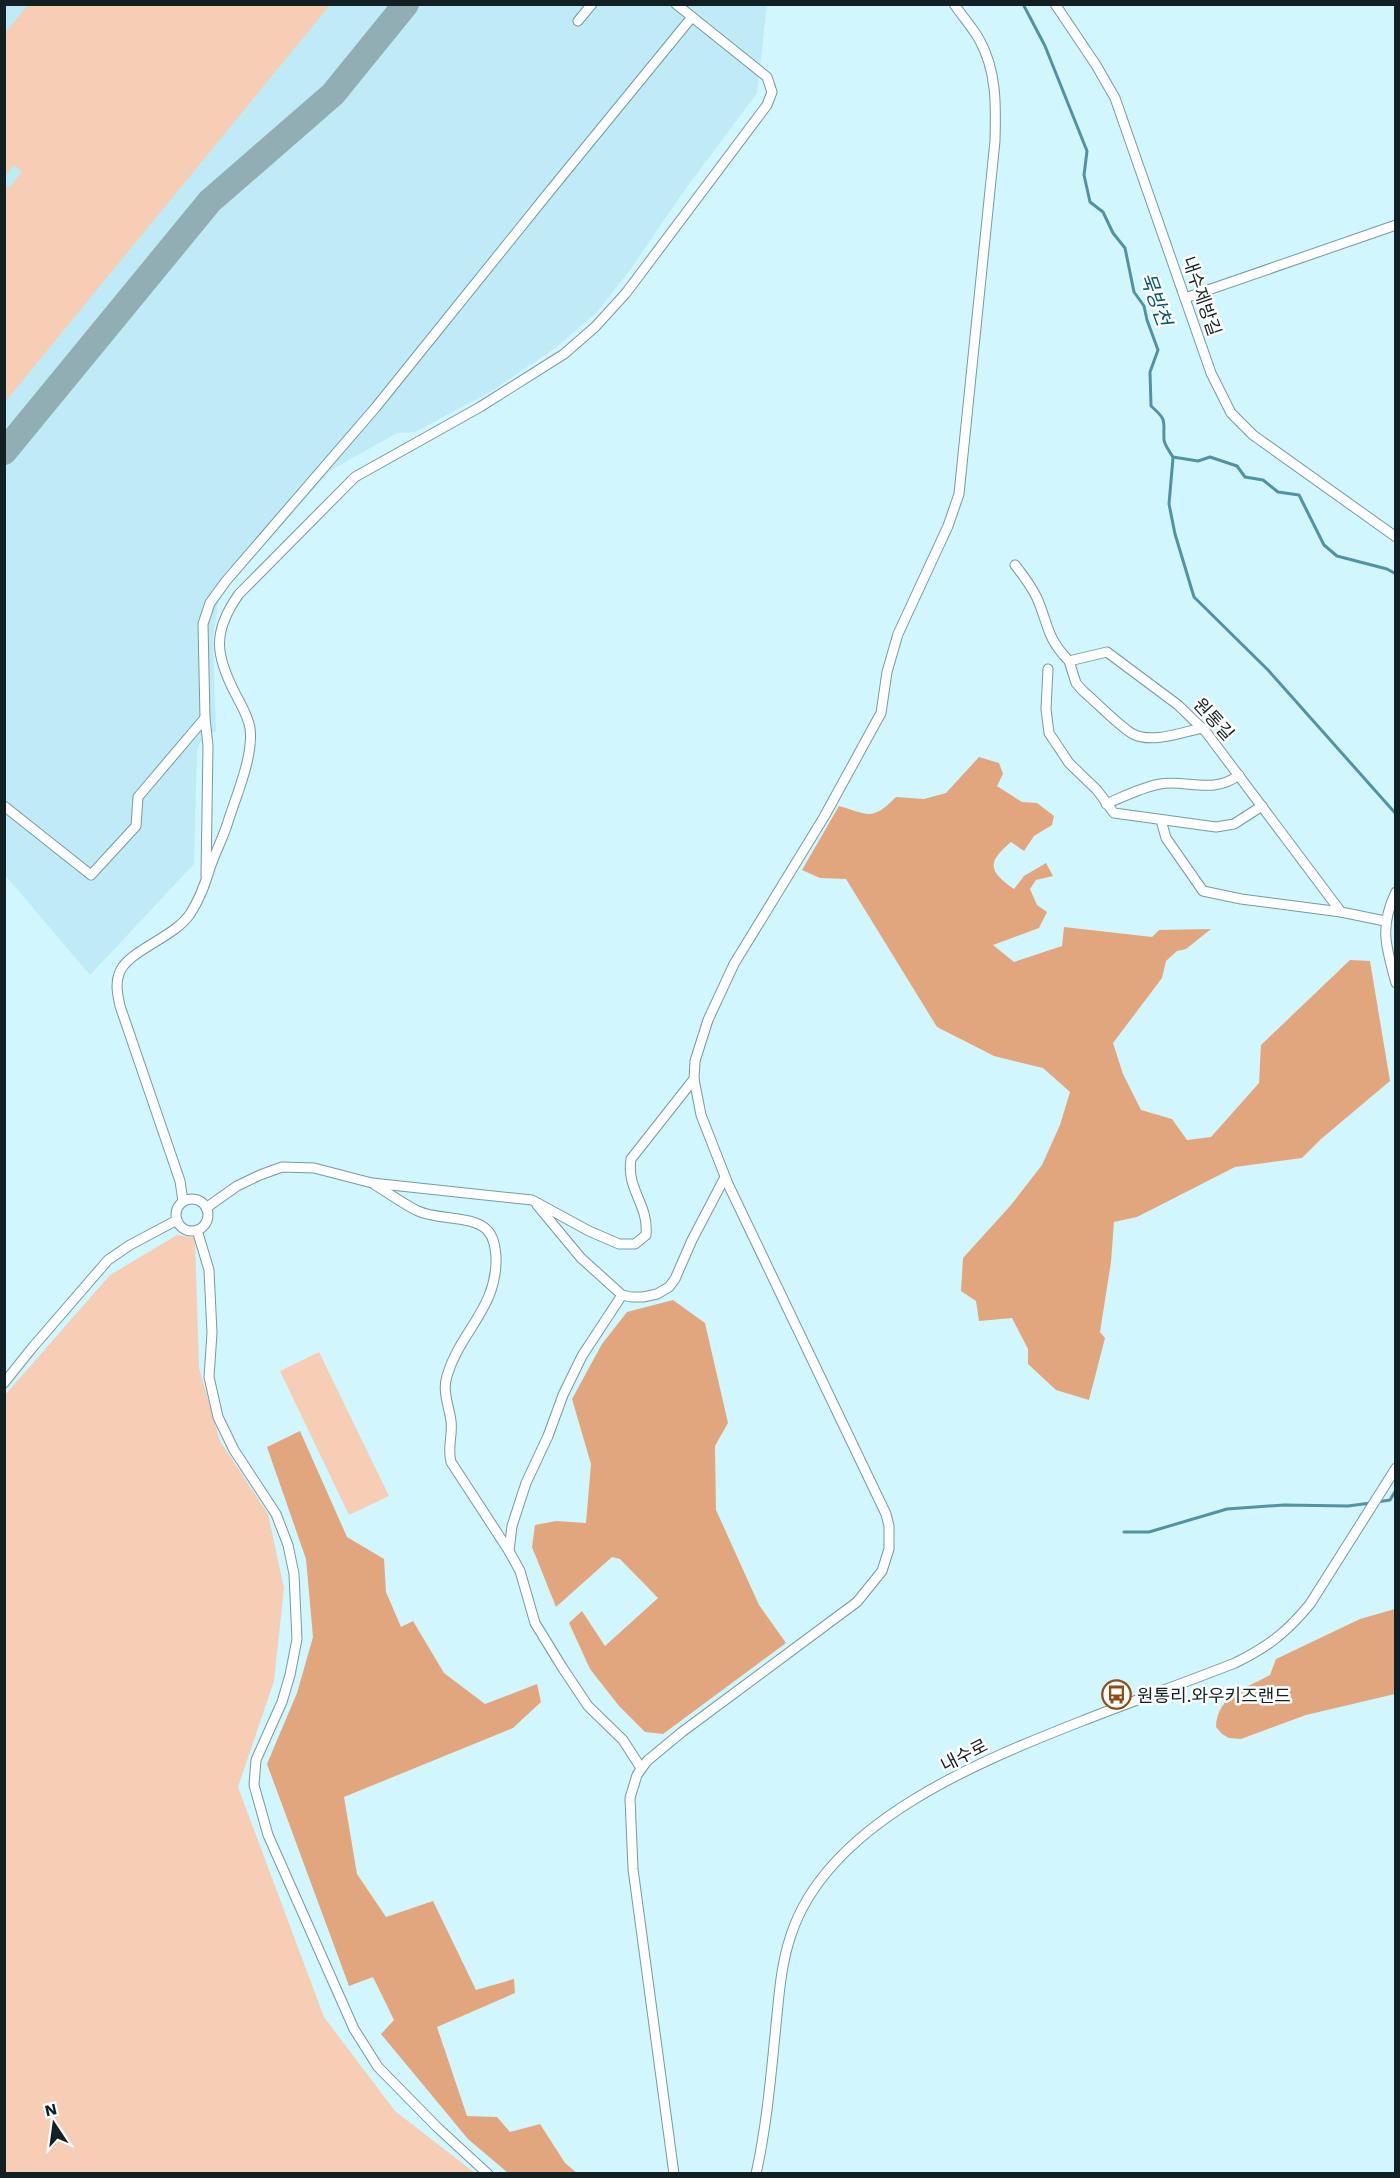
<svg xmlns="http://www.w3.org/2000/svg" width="1400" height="2178" viewBox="0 0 1400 2178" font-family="'Work Sans','Noto Sans KR',sans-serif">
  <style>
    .built { fill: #beebf5 }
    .green { fill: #f6ceb5 }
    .forest { fill: #e2a67e }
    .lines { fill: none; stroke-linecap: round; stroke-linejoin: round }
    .stream { stroke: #5193a2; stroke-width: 3 }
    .taxiway { stroke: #91aeb4; stroke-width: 26 }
    .minor-casing { stroke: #7899a0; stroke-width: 11 }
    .minor { stroke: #fff; stroke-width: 9 }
    .labels { text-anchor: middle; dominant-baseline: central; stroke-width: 5; stroke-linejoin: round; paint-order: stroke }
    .street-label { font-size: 18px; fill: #132023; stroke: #fff }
    .poi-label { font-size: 18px; fill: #132023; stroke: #fff; text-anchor: start }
    .water-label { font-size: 20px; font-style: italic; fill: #075865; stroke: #fff }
  </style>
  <rect width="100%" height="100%" fill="#d2f6fe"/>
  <polygon class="built" points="4,5 767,5 757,93 684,191 630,270 597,312 554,349 490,392 415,432 397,433 331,470 227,587 218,603 213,639 216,731 203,737 197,750 194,864 90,975 5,875"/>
  <g class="green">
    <polygon points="28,5 330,5 5,402 5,184 9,188 22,172 14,165 5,177 5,33"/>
    <polygon points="177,1235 195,1238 199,1368 220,1441 268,1514 284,1588 274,1681 238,1787 324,2017 395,2111 475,2173 5,2173 5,1395 110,1275"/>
    <polygon points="319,1352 389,1496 349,1515 280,1371"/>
  </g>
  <g class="forest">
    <path d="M979,757L999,763L1003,774L997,786L1022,802L1037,803L1054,816L1052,825L1034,836L1024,851L1011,842C986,863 989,871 1014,889L1024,876L1046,863L1053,876L1036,880L1030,889L1037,905L1047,912L1039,928L993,945L1014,962L1062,946L1064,927L1152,937L1159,930L1211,929L1186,949L1177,951L1166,961L1162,978L1113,1043L1123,1074L1141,1110L1172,1119L1187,1140L1211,1137L1259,1083L1261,1045L1350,960L1370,961L1390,1081L1321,1139L1302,1158L1235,1167L1137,1217L1114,1222L1111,1262L1100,1332L1105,1338L1089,1400L1056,1390L1028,1364V1349L1012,1318L979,1321L976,1301L961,1291L963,1258L1011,1205L1042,1165L1060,1125L1070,1092L1043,1068L994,1056L937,1027L846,879L820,878L802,870L839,806C870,815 872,821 896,797L924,799L946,793Z"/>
    <polygon points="673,1300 705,1323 728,1423 715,1446 716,1510 759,1605 786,1643 663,1734 645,1732 619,1706 590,1669 569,1623 582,1611 605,1646 658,1598 620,1559 612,1557 556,1607 532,1547 535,1525 556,1521 586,1523 591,1464 572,1399 602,1344 627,1312"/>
    <polygon points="300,1431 347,1537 384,1559 386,1592 401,1627 413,1621 444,1673 485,1704 537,1684 541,1702 513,1728 344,1797 357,1874 386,1917 433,1901 476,1990 514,1979 515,1993 437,2027 467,2116 497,2117 510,2132 540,2124 565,2163 577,2173 508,2173 468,2139 381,2034 394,2020 373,1977 349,1986 267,1764 297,1693 313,1637 306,1559 267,1447"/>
    <path d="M1395,1609V1694L1306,1715L1241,1739L1229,1738L1222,1734L1216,1727C1217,1696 1246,1688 1270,1675L1276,1659L1360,1619Z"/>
  </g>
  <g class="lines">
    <g class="stream">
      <path d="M1023,4L1045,46L1087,151L1084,175L1090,202L1103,212L1113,233L1125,248L1134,292L1144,306L1147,320L1158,350L1150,372L1151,406C1168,421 1163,420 1164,440C1165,446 1170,452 1173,457L1198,461L1210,457L1237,466L1245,477L1263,480L1278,492L1299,495L1324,545L1337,556L1387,569L1396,574"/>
      <polyline points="1173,458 1169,504 1175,534 1194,597 1268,670 1396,814"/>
      <polyline points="1377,1502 1390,1500 1396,1490"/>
      <polyline points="1124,1532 1149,1532 1227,1509 1284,1505 1348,1506 1371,1503"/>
    </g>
    <polyline class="taxiway" points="4,452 210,201 333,94 406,4"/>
    <defs>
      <g id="minor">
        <polyline points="1055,4 1096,65 1115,98 1211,373 1231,413 1253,435 1396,537"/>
        <polyline points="578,21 592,4"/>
        <polyline points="1185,298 1396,225"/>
        <path d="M1015,565C1023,575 1031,586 1037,598C1049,626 1046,637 1069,661L1107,652L1178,705L1206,732L1341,912L1385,921"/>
        <path d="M1069,661L1076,683L1083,691C1095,701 1121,728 1133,734C1152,744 1183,732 1202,728"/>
        <polyline points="1048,669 1046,709 1049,733 1069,763 1097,790 1114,813 1216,827 1234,824 1262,806"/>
        <path d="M1106,804C1123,797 1142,787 1160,784C1186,779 1213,795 1239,775"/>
        <polyline points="4,806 91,875 136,826 138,797 205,718"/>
        <polyline points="1161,820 1166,838 1203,891 1241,899 1341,912"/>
        <polyline points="206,876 208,746 205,718 203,624 210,603 226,581 376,407 549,192 692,17"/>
        <path d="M1396,892C1379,927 1386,947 1396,983"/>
        <path d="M375,1185C389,1193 403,1204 418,1211C436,1220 473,1215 487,1230C494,1237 495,1247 496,1256C498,1308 460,1331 447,1376C442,1391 449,1406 451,1421C453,1435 447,1447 451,1462L509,1551"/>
        <circle cx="192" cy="1215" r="16"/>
        <path d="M183,1201L180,1181L120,1006C118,996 115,985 119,974C126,951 174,938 190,914C200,899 205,884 210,868C215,853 222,840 227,825C235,798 254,757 250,728C248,716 241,705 236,695C215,655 212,632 239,594L355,477L480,407L564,354L595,327L626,293L767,105L772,92L767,77L676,4"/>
        <polyline points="537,1205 581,1258 622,1295 631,1297 643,1297 657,1294 669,1287 675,1279 692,1240 725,1177"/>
        <path d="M206,1208L237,1186L260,1175L282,1167L314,1168L372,1183L532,1200L589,1231L619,1244H635L646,1235C649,1204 626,1190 631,1159L694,1079"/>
        <polyline points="197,1230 209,1270 212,1333 209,1377 218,1417 234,1450 276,1514 288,1545 294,1574 297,1639 290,1675 282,1702 256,1760 254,1785 268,1835 354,2029 378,2067 438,2128 488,2174"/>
        <polyline points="622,1295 582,1356 563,1395 548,1436 526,1483 512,1526 509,1551 520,1571 535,1623 562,1667 588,1706 623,1740 641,1768"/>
        <polyline points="4,1383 32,1348 108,1260 130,1245 177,1220"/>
        <path d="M674,2174L633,1869L630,1798L637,1775L647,1761L682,1732L857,1602L882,1571L889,1549V1526L886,1514L728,1184L701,1115L694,1079L695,1061L708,1020L734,964L824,817L881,713L887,672L898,634L948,526L959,494L995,141C996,106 997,71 979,39C972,27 962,16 954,4"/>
        <path d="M756,2174C767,2124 771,2075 776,2025C779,1995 781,1964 791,1935C828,1822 980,1761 1082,1721C1133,1701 1184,1683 1235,1663C1268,1647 1287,1632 1310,1604L1396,1468"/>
      </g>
    </defs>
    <use href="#minor" class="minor-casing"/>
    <use href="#minor" class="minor"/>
  </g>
  <defs>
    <symbol id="bus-ring" viewBox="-11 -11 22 22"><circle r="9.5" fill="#fff" stroke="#8d4c18" stroke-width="1.5"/><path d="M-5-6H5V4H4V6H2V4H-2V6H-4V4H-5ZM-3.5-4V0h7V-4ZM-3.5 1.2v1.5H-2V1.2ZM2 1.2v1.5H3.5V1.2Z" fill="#8d4c18"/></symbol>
  </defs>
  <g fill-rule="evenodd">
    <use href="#bus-ring" x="1100" y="1678" width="33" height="33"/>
  </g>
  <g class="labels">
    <g class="street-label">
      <text transform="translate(1202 296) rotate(71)">내수제방길</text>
      <text transform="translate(1214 719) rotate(48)">원통길</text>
      <text transform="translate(964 1755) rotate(-27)">내수로</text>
    </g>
    <g class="poi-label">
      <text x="1137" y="1695">원통리.와우키즈랜드</text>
    </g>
    <g class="water-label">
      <text transform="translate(1156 299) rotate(70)">묵방천</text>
    </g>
  </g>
  <rect width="1400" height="2178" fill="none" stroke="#132023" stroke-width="12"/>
  <g transform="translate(54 2124) rotate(347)" stroke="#ffffff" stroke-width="4.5" paint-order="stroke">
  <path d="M0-4.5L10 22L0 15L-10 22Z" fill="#132023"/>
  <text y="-9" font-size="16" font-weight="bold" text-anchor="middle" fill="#132023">N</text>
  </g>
</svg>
